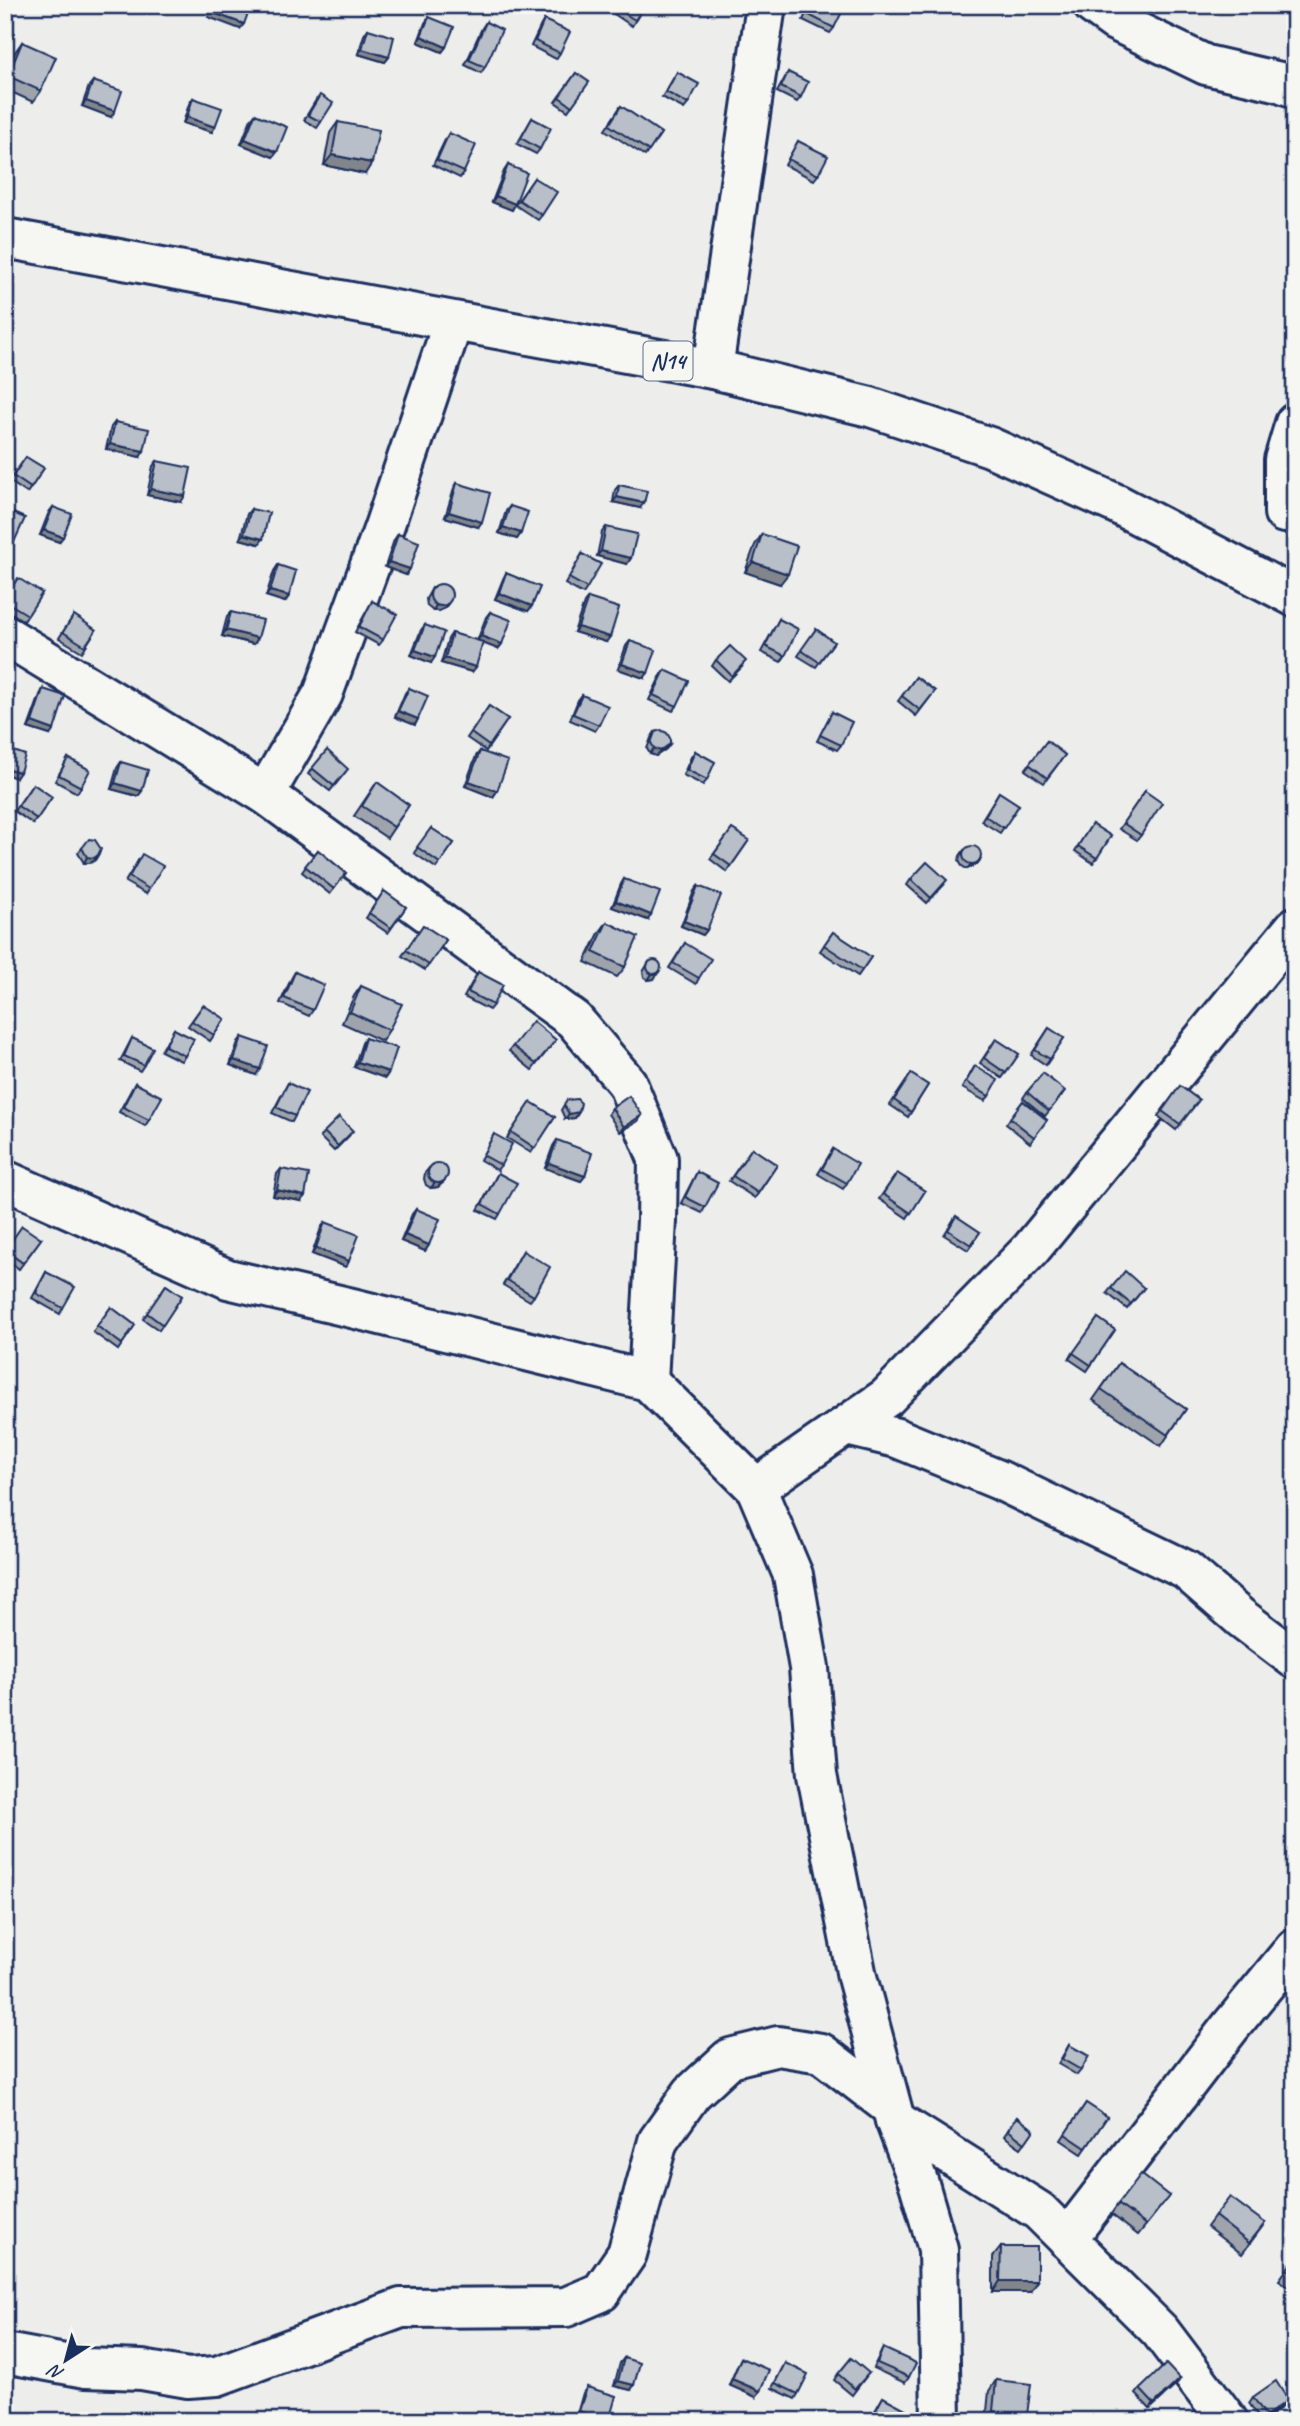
<svg xmlns="http://www.w3.org/2000/svg" width="1300" height="2426" viewBox="0 0 1300 2426" font-family="Caveat,sans-serif">
  <style>
    .lines { fill: none; stroke-linecap: round; stroke-linejoin: round }
    .minor-casing { stroke: #1b2f5e; stroke-width: 44 }
    .major-casing { stroke: #1b2f5e; stroke-width: 44 }
    .minor { stroke: #f6f6f2; stroke-width: 38 }
    .major { stroke: #f6f6f2; stroke-width: 38 }
    .wall { fill: #9fa4ac; stroke: #1b2f5e; stroke-width: 2 }
    .shaded-wall { fill: #82868c; stroke: #1b2f5e; stroke-width: 2 }
    .building { fill: #b9bfc8; stroke: #1b2f5e; stroke-width: 2 }
    .labels { text-anchor: middle; dominant-baseline: central; stroke-width: 5; stroke-linejoin: round; paint-order: stroke }
    .shield { fill: #f6f6f2; stroke: #5d6b8a; stroke-width: 2 }
    .shield-label { font-size: 23px; font-weight: bold; fill: #1b2f5e }
  </style>
  <rect width="100%" height="100%" fill="#edeeec"/>
  <filter id="ink" filterUnits="userSpaceOnUse"><feTurbulence type="fractalNoise" baseFrequency=".0143" numOctaves="2"/><feDisplacementMap in="SourceGraphic" scale="14" xChannelSelector="R" yChannelSelector="G"/><feConvolveMatrix kernelMatrix="1 2 1 2 8 2 1 2 1" color-interpolation-filters="sRGB"/></filter>
  <g filter="url(#ink)">
    <g class="lines">
      <defs>
        <g id="minor">
          <polyline points="1093,5 1115,21 1206,65 1280,82 1295,88"/>
          <polyline points="713,369 766,5"/>
          <polyline points="1284,513 1284,460 1295,423"/>
          <polyline points="5,635 265,794 574,1020 627,1083 658,1159 657,1221 648,1381"/>
          <polyline points="265,794 323,694 384,527 453,322"/>
          <polyline points="5,1180 228,1279 352,1308 648,1381 756,1488 793,1575 809,1668 817,1775 857,1977 895,2120 919,2184 938,2249 941,2421"/>
          <polyline points="847,1426 897,1438 999,1480 1186,1570 1241,1618 1295,1659"/>
          <polyline points="756,1488 887,1397 1031,1249 1295,927"/>
          <polyline points="895,2120 1039,2211 1160,2331 1228,2421"/>
          <polyline points="1067,2239 1231,2026 1295,1948"/>
          <polyline points="5,2353 86,2368 142,2370 188,2378 217,2376 401,2308 566,2307 601,2292 627,2254 658,2141 692,2093 730,2058 778,2046 821,2053 891,2107"/>
        </g>
        <polyline id="major" points="5,238 713,369 870,407 990,447 1117,504 1295,597"/>
      </defs>
      <use href="#minor" class="minor-casing"/>
      <use href="#major" class="major-casing"/>
      <use href="#minor" class="minor"/>
      <use href="#major" class="major"/>
    </g>
    <g class="wall">
      <polygon points="615,5 645,5 632,26 611,12"/>
      <polygon points="810,5 839,5 834,28 830,33 803,20"/>
      <polygon points="429,17 446,47 442,52 418,42 425,23"/>
      <polygon points="544,20 560,53 556,59 531,46 541,25"/>
      <polygon points="486,22 485,67 481,73 465,65 482,28"/>
      <polygon points="368,29 389,57 385,62 358,54 364,35"/>
      <polygon points="22,42 41,91 33,102 5,89 5,75 15,52"/>
      <polygon points="677,72 688,104 684,109 662,97"/>
      <polygon points="788,72 801,97 797,102 777,92"/>
      <polygon points="576,73 589,82 568,111 555,102"/>
      <polygon points="93,81 111,117 82,106 89,86"/>
      <polygon points="193,98 212,132 183,123 189,104"/>
      <polygon points="316,100 321,122 317,128 304,120"/>
      <polygon points="621,106 661,133 645,156 605,130"/>
      <polygon points="255,114 277,152 273,157 241,144 251,119"/>
      <polygon points="532,118 540,149 536,154 517,144"/>
      <polygon points="338,122 365,174 324,165 330,133"/>
      <polygon points="449,133 464,172 460,178 433,165 446,138"/>
      <polygon points="798,141 818,175 814,180 785,165"/>
      <polygon points="508,165 515,204 512,210 492,202 504,171"/>
      <polygon points="534,178 542,215 538,220 515,205"/>
      <polygon points="115,422 140,457 106,449 111,427"/>
      <polygon points="26,457 44,468 27,493 9,481"/>
      <polygon points="157,461 181,502 147,495 153,466"/>
      <polygon points="457,483 478,527 445,517 454,488"/>
      <polygon points="619,485 640,508 613,502 615,490"/>
      <polygon points="510,506 521,533 517,539 499,533 506,511"/>
      <polygon points="53,507 59,542 40,535 49,512"/>
      <polygon points="251,509 259,544 240,539 247,514"/>
      <polygon points="606,527 631,558 627,564 597,556 602,532"/>
      <polygon points="398,534 406,575 385,567 394,540"/>
      <polygon points="762,534 780,584 745,572 755,545"/>
      <polygon points="582,554 587,588 583,594 565,584"/>
      <polygon points="278,565 289,596 285,602 266,596 274,571"/>
      <polygon points="506,573 532,606 528,611 495,599 503,579"/>
      <polygon points="432,588 449,602 445,608 439,611 433,611 427,606 426,599"/>
      <polygon points="42,593 24,621 5,609 5,597"/>
      <polygon points="588,598 606,642 574,632 584,603"/>
      <polygon points="372,601 383,640 379,645 355,632"/>
      <polygon points="231,612 258,638 254,644 222,636 227,617"/>
      <polygon points="490,612 502,644 498,649 483,643 472,672 441,663 448,639 452,633 477,641 486,617"/>
      <polygon points="74,615 96,630 82,652 59,638"/>
      <polygon points="779,619 785,656 781,662 761,652"/>
      <polygon points="425,625 431,663 411,655 421,630"/>
      <polygon points="816,629 834,642 816,667 798,656"/>
      <polygon points="630,641 644,678 618,669 626,646"/>
      <polygon points="716,660 742,667 728,681 712,666"/>
      <polygon points="665,670 677,706 673,711 649,700 661,675"/>
      <polygon points="916,677 935,691 916,716 898,701"/>
      <polygon points="409,688 418,719 415,725 395,717 405,693"/>
      <polygon points="43,689 50,735 28,728 40,695"/>
      <polygon points="582,695 599,725 595,731 570,720 578,700"/>
      <polygon points="489,706 508,719 486,751 467,738"/>
      <polygon points="832,712 841,745 837,750 817,741"/>
      <polygon points="655,732 670,744 666,749 656,756 650,754 647,749 651,738"/>
      <polygon points="1047,741 1065,755 1044,783 1025,770"/>
      <polygon points="480,751 497,791 493,797 465,786 476,756"/>
      <polygon points="695,751 707,780 703,785 683,775 691,757"/>
      <polygon points="68,758 81,787 77,793 55,781"/>
      <polygon points="121,762 142,791 138,796 111,789 117,768"/>
      <polygon points="312,768 344,774 330,791 308,774"/>
      <polygon points="377,782 409,805 387,838 354,816"/>
      <polygon points="33,784 52,797 33,824 14,811"/>
      <polygon points="1145,791 1141,835 1137,840 1119,829"/>
      <polygon points="999,792 1019,805 1000,833 981,821"/>
      <polygon points="1092,824 1111,836 1093,863 1075,851"/>
      <polygon points="431,828 454,843 436,868 414,853"/>
      <polygon points="732,829 749,840 727,872 710,859"/>
      <polygon points="82,848 98,855 95,860 90,863 84,863 78,853"/>
      <polygon points="318,850 346,873 330,894 302,872"/>
      <polygon points="964,850 981,859 977,864 967,869 962,866 959,861 960,856"/>
      <polygon points="139,859 149,889 146,894 125,882"/>
      <polygon points="624,879 648,920 612,907 621,884"/>
      <polygon points="911,879 944,885 927,903 907,885"/>
      <polygon points="698,886 707,930 703,935 681,926 694,891"/>
      <polygon points="384,891 406,907 388,933 366,918"/>
      <polygon points="607,922 625,967 617,977 585,962 599,933"/>
      <polygon points="423,925 446,940 425,970 402,956"/>
      <polygon points="833,932 871,957 858,976 820,951"/>
      <polygon points="685,943 699,978 696,984 669,968"/>
      <polygon points="649,962 654,979 648,980 644,977 643,972"/>
      <polygon points="295,972 313,1010 309,1016 280,1003 292,977"/>
      <polygon points="478,972 493,1005 489,1010 464,997"/>
      <polygon points="361,986 389,1030 382,1041 342,1023 354,996"/>
      <polygon points="203,1005 225,1019 210,1041 188,1026"/>
      <polygon points="1049,1028 1064,1038 1046,1065 1031,1055"/>
      <polygon points="174,1029 185,1056 181,1061 161,1051"/>
      <polygon points="242,1037 256,1075 230,1065 238,1042"/>
      <polygon points="132,1038 144,1065 140,1071 120,1061"/>
      <polygon points="365,1038 389,1072 385,1078 354,1067 362,1043"/>
      <polygon points="996,1039 1019,1054 1002,1078 980,1063"/>
      <polygon points="552,1045 532,1070 509,1051 513,1046"/>
      <polygon points="975,1066 989,1096 985,1101 962,1088"/>
      <polygon points="911,1074 928,1085 908,1117 890,1105"/>
      <polygon points="135,1083 149,1120 145,1126 119,1112"/>
      <polygon points="288,1083 295,1116 292,1122 272,1113"/>
      <polygon points="1180,1086 1199,1100 1176,1130 1158,1116"/>
      <polygon points="1027,1092 1061,1096 1045,1116 1023,1098"/>
      <polygon points="567,1100 579,1112 575,1118 565,1119 561,1110"/>
      <polygon points="1023,1101 1047,1120 1030,1143 1006,1124"/>
      <polygon points="531,1102 555,1117 531,1153 507,1138"/>
      <polygon points="612,1108 642,1115 638,1121 620,1132 608,1114"/>
      <polygon points="324,1132 349,1136 334,1151 320,1137"/>
      <polygon points="494,1134 501,1165 497,1170 480,1160"/>
      <polygon points="557,1140 585,1176 581,1181 545,1168 553,1146"/>
      <polygon points="752,1148 777,1165 755,1198 729,1181"/>
      <polygon points="833,1149 847,1183 843,1189 818,1174"/>
      <polygon points="429,1168 443,1183 438,1187 431,1188 426,1185 424,1179 425,1173"/>
      <polygon points="281,1169 301,1201 273,1196 277,1174"/>
      <polygon points="697,1172 705,1207 702,1213 681,1203"/>
      <polygon points="498,1173 500,1214 497,1219 478,1210"/>
      <polygon points="897,1173 925,1191 907,1218 879,1199"/>
      <polygon points="416,1209 429,1245 425,1251 401,1241 412,1214"/>
      <polygon points="956,1216 980,1232 968,1250 944,1235"/>
      <polygon points="325,1222 349,1261 346,1267 312,1254 321,1228"/>
      <polygon points="41,1239 19,1269 5,1258 5,1249"/>
      <polygon points="523,1251 534,1296 530,1301 503,1285"/>
      <polygon points="46,1272 63,1308 60,1314 32,1298"/>
      <polygon points="166,1285 182,1296 159,1330 143,1319"/>
      <polygon points="1111,1288 1144,1288 1127,1309 1107,1293"/>
      <polygon points="111,1307 135,1325 118,1350 93,1332"/>
      <polygon points="1098,1318 1115,1330 1087,1371 1069,1359"/>
      <polygon points="1119,1363 1186,1409 1161,1446 1093,1400"/>
      <polygon points="1069,2045 1081,2070 1077,2075 1058,2064"/>
      <polygon points="1086,2103 1107,2117 1082,2154 1061,2140"/>
      <polygon points="1017,2117 1034,2130 1021,2148 1004,2136"/>
      <polygon points="1169,2196 1138,2235 1111,2214 1118,2204"/>
      <polygon points="1215,2216 1265,2223 1242,2254 1207,2227"/>
      <polygon points="1001,2247 1030,2292 993,2292 993,2257"/>
      <polygon points="1295,2258 1295,2291 1279,2280"/>
      <polygon points="883,2348 909,2377 905,2383 873,2368"/>
      <polygon points="624,2358 631,2390 614,2386 620,2363"/>
      <polygon points="741,2358 756,2397 729,2385 738,2364"/>
      <polygon points="785,2363 798,2394 795,2399 772,2388"/>
      <polygon points="838,2374 865,2378 852,2395 834,2380"/>
      <polygon points="1180,2379 1176,2385 1150,2409 1136,2394 1140,2389"/>
      <polygon points="996,2380 1023,2421 986,2421 989,2391"/>
      <polygon points="587,2387 608,2421 588,2421 576,2417 583,2393"/>
      <polygon points="883,2397 909,2421 869,2421"/>
      <polygon points="1253,2397 1288,2400 1285,2405 1263,2421 1261,2421 1249,2403"/>
    </g>
    <g class="shaded-wall">
      <polygon points="211,12 244,24 240,29 208,17"/>
      <polygon points="421,36 446,47 442,52 418,42"/>
      <polygon points="362,49 389,57 385,62 358,54"/>
      <polygon points="86,101 115,111 111,117 82,106"/>
      <polygon points="187,117 215,127 212,132 183,123"/>
      <polygon points="245,139 277,152 273,157 241,144"/>
      <polygon points="332,155 372,163 365,174 324,165"/>
      <polygon points="496,196 515,204 512,210 492,202"/>
      <polygon points="110,444 144,451 140,457 106,449"/>
      <polygon points="151,489 185,496 181,502 147,495"/>
      <polygon points="617,497 644,503 640,508 613,502"/>
      <polygon points="449,512 482,522 478,527 445,517"/>
      <polygon points="503,527 521,533 517,539 499,533"/>
      <polygon points="44,530 63,537 59,542 40,535"/>
      <polygon points="244,534 263,539 259,544 240,539"/>
      <polygon points="601,551 631,558 627,564 597,556"/>
      <polygon points="389,562 410,569 406,575 385,567"/>
      <polygon points="753,562 788,574 780,584 745,572"/>
      <polygon points="270,591 289,596 285,602 266,596"/>
      <polygon points="499,593 532,606 528,611 495,599"/>
      <polygon points="449,602 445,608 439,611 433,611 436,605"/>
      <polygon points="578,627 610,637 606,642 574,632"/>
      <polygon points="226,630 258,638 254,644 222,636"/>
      <polygon points="481,636 502,644 498,649 477,641"/>
      <polygon points="415,650 435,657 431,663 411,655"/>
      <polygon points="445,658 476,667 472,672 441,663"/>
      <polygon points="622,664 648,673 644,678 618,669"/>
      <polygon points="398,711 418,719 415,725 395,717"/>
      <polygon points="32,722 54,730 50,735 28,728"/>
      <polygon points="670,744 666,749 656,756 650,754 654,748"/>
      <polygon points="5,768 20,772 16,778 5,774"/>
      <polygon points="469,781 497,791 493,797 465,786"/>
      <polygon points="115,783 142,791 138,796 111,789"/>
      <polygon points="98,855 95,860 90,863 84,863 87,857"/>
      <polygon points="981,859 977,864 967,869 971,864"/>
      <polygon points="616,901 651,915 648,920 612,907"/>
      <polygon points="684,921 707,930 703,935 681,926"/>
      <polygon points="658,973 654,979 648,980 652,974"/>
      <polygon points="234,1060 260,1069 256,1075 230,1065"/>
      <polygon points="358,1062 389,1072 385,1078 354,1067"/>
      <polygon points="579,1112 575,1118 565,1119 569,1114"/>
      <polygon points="642,1115 638,1121 620,1132 624,1127"/>
      <polygon points="549,1163 585,1176 581,1181 545,1168"/>
      <polygon points="446,1178 438,1187 431,1188 435,1182"/>
      <polygon points="277,1190 305,1196 301,1201 273,1196"/>
      <polygon points="405,1235 429,1245 425,1251 401,1241"/>
      <polygon points="316,1248 349,1261 346,1267 312,1254"/>
      <polygon points="1000,2281 1037,2281 1030,2292 993,2292"/>
      <polygon points="732,2379 760,2391 756,2397 729,2385"/>
      <polygon points="1180,2379 1176,2385 1150,2409 1154,2404"/>
      <polygon points="618,2381 634,2385 631,2390 614,2386"/>
      <polygon points="1288,2400 1285,2405 1262,2421 1266,2416"/>
      <polygon points="579,2411 609,2421 588,2421 576,2417"/>
      <polygon points="993,2411 1027,2415 1023,2421 986,2421"/>
    </g>
    <g class="building">
      <polygon points="214,5 251,5 244,24 211,12"/>
      <polygon points="615,5 645,5 635,20 614,7"/>
      <polygon points="811,5 839,5 844,8 834,28 807,14"/>
      <polygon points="429,17 454,27 446,47 421,36"/>
      <polygon points="544,20 570,32 560,53 535,41"/>
      <polygon points="486,22 502,30 485,67 469,60"/>
      <polygon points="368,29 394,37 389,57 362,49"/>
      <polygon points="22,42 56,57 41,91 8,76"/>
      <polygon points="677,72 699,84 688,104 666,92"/>
      <polygon points="788,72 808,82 801,97 781,87"/>
      <polygon points="576,73 589,82 572,106 559,97"/>
      <polygon points="93,81 122,91 115,111 86,101"/>
      <polygon points="320,95 333,103 321,122 308,115"/>
      <polygon points="193,98 222,108 215,127 187,117"/>
      <polygon points="621,106 661,133 649,151 609,125"/>
      <polygon points="255,114 287,127 277,152 245,139"/>
      <polygon points="532,118 551,128 540,149 521,138"/>
      <polygon points="338,122 379,130 372,163 332,155"/>
      <polygon points="449,133 476,145 464,172 437,160"/>
      <polygon points="798,141 828,156 818,175 788,159"/>
      <polygon points="508,165 527,173 515,204 496,196"/>
      <polygon points="534,178 557,192 542,215 519,200"/>
      <polygon points="115,422 149,429 144,451 110,444"/>
      <polygon points="26,457 44,468 31,488 13,476"/>
      <polygon points="157,461 191,468 185,496 151,489"/>
      <polygon points="457,483 490,493 482,522 449,512"/>
      <polygon points="619,485 647,491 644,503 617,497"/>
      <polygon points="510,506 528,512 521,533 503,527"/>
      <polygon points="53,507 72,514 63,537 44,530"/>
      <polygon points="251,509 269,513 263,539 244,534"/>
      <polygon points="6,510 25,518 9,553 5,552 5,512"/>
      <polygon points="606,527 637,534 631,558 601,551"/>
      <polygon points="398,534 419,542 410,569 389,562"/>
      <polygon points="762,534 797,546 788,574 753,562"/>
      <polygon points="582,554 601,564 587,588 569,578"/>
      <polygon points="278,565 296,571 289,596 270,591"/>
      <polygon points="506,573 540,587 532,606 499,593"/>
      <polygon points="18,578 42,593 28,615 5,601 5,598"/>
      <circle cx="441" cy="595" r="11"/>
      <polygon points="588,598 619,608 610,637 578,627"/>
      <polygon points="372,601 397,614 383,640 359,627"/>
      <polygon points="231,612 263,620 258,638 226,630"/>
      <polygon points="490,612 511,620 502,644 481,636"/>
      <polygon points="74,615 96,630 85,646 63,632"/>
      <polygon points="779,619 798,629 785,656 765,646"/>
      <polygon points="425,625 444,632 435,657 415,650"/>
      <polygon points="816,629 834,642 819,662 801,650"/>
      <polygon points="452,633 483,642 476,667 445,658"/>
      <polygon points="630,641 656,650 648,673 622,664"/>
      <polygon points="730,646 746,661 732,676 716,660"/>
      <polygon points="665,670 689,681 677,706 653,695"/>
      <polygon points="916,677 935,691 920,710 902,696"/>
      <polygon points="409,688 428,696 418,719 398,711"/>
      <polygon points="43,689 65,696 54,730 32,722"/>
      <polygon points="582,695 608,706 599,725 573,714"/>
      <polygon points="489,706 508,719 489,746 471,733"/>
      <polygon points="832,712 852,722 841,745 820,735"/>
      <polygon points="661,730 667,733 670,738 670,744 660,751 654,748 651,743 655,732"/>
      <polygon points="1047,741 1065,755 1047,778 1029,764"/>
      <polygon points="5,748 25,755 20,772 5,768"/>
      <polygon points="327,750 348,769 334,786 312,768"/>
      <polygon points="480,751 508,761 497,791 469,781"/>
      <polygon points="695,751 715,762 707,780 687,770"/>
      <polygon points="68,758 90,770 81,787 59,775"/>
      <polygon points="121,762 148,770 142,791 115,783"/>
      <polygon points="377,782 409,805 394,827 362,806"/>
      <polygon points="33,784 52,797 37,819 18,806"/>
      <polygon points="1145,791 1162,803 1141,835 1123,823"/>
      <polygon points="999,792 1019,805 1004,828 985,816"/>
      <polygon points="1092,824 1111,836 1097,858 1078,846"/>
      <polygon points="431,828 454,843 440,863 417,847"/>
      <polygon points="732,829 749,840 731,866 714,854"/>
      <polygon points="89,839 95,840 101,849 98,855 94,858 87,857 82,848"/>
      <circle cx="972" cy="855" r="9"/>
      <polygon points="318,850 346,873 334,889 305,866"/>
      <polygon points="142,854 163,866 149,889 129,877"/>
      <polygon points="927,862 947,880 931,898 911,879"/>
      <polygon points="624,879 660,892 651,915 616,901"/>
      <polygon points="698,886 721,895 707,930 684,921"/>
      <polygon points="384,891 406,907 391,928 369,913"/>
      <polygon points="607,922 638,937 625,967 593,952"/>
      <polygon points="423,925 446,940 429,965 406,950"/>
      <polygon points="833,932 871,957 862,970 824,945"/>
      <polygon points="685,943 711,959 699,978 673,963"/>
      <circle cx="654" cy="967" r="7"/>
      <polygon points="295,972 324,985 313,1010 284,998"/>
      <polygon points="478,972 503,985 493,1005 468,992"/>
      <polygon points="361,986 402,1004 389,1030 350,1012"/>
      <polygon points="203,1005 225,1019 214,1035 192,1021"/>
      <polygon points="533,1021 556,1040 536,1064 513,1046"/>
      <polygon points="1049,1028 1064,1038 1050,1059 1035,1050"/>
      <polygon points="174,1029 194,1039 185,1056 165,1046"/>
      <polygon points="242,1037 268,1046 260,1069 234,1060"/>
      <polygon points="132,1038 153,1048 144,1065 124,1056"/>
      <polygon points="365,1038 397,1048 389,1072 358,1062"/>
      <polygon points="996,1039 1019,1054 1006,1073 984,1058"/>
      <polygon points="975,1066 998,1080 989,1096 966,1082"/>
      <polygon points="1043,1073 1065,1091 1049,1111 1027,1092"/>
      <polygon points="911,1074 928,1085 911,1112 894,1100"/>
      <polygon points="135,1083 162,1097 149,1120 123,1107"/>
      <polygon points="288,1083 307,1092 295,1116 276,1107"/>
      <polygon points="1180,1086 1199,1100 1180,1124 1162,1111"/>
      <polygon points="629,1096 642,1115 624,1127 612,1108"/>
      <polygon points="577,1099 581,1103 579,1112 569,1114 564,1105 567,1100"/>
      <polygon points="1023,1101 1047,1120 1034,1137 1010,1118"/>
      <polygon points="531,1102 555,1117 535,1148 511,1132"/>
      <polygon points="339,1117 353,1131 338,1146 324,1132"/>
      <polygon points="494,1134 512,1144 501,1165 483,1155"/>
      <polygon points="557,1140 592,1153 585,1176 549,1163"/>
      <polygon points="752,1148 777,1165 758,1193 733,1176"/>
      <polygon points="833,1149 858,1164 847,1183 822,1169"/>
      <circle cx="438" cy="1173" r="10"/>
      <polygon points="281,1169 309,1174 305,1196 277,1190"/>
      <polygon points="697,1172 718,1183 705,1207 685,1197"/>
      <polygon points="498,1173 517,1183 500,1214 482,1204"/>
      <polygon points="897,1173 925,1191 911,1213 883,1194"/>
      <polygon points="416,1209 440,1219 429,1245 405,1235"/>
      <polygon points="956,1216 980,1232 971,1245 948,1230"/>
      <polygon points="325,1222 359,1235 349,1261 316,1248"/>
      <polygon points="22,1226 41,1239 23,1263 5,1250"/>
      <polygon points="523,1251 550,1267 534,1296 507,1280"/>
      <polygon points="1125,1271 1144,1288 1131,1304 1111,1288"/>
      <polygon points="46,1272 75,1287 63,1308 36,1293"/>
      <polygon points="166,1285 182,1296 163,1325 147,1313"/>
      <polygon points="111,1307 135,1325 122,1344 97,1326"/>
      <polygon points="1098,1318 1115,1330 1091,1365 1073,1353"/>
      <polygon points="1119,1363 1186,1409 1168,1435 1101,1389"/>
      <polygon points="1069,2045 1089,2056 1081,2070 1062,2059"/>
      <polygon points="1086,2103 1107,2117 1086,2148 1065,2134"/>
      <polygon points="1017,2117 1034,2130 1025,2143 1008,2130"/>
      <polygon points="1141,2174 1169,2196 1146,2225 1118,2204"/>
      <polygon points="1230,2197 1265,2223 1249,2243 1215,2216"/>
      <polygon points="1001,2247 1037,2247 1037,2281 1000,2281"/>
      <polygon points="1295,2258 1295,2275 1287,2269"/>
      <polygon points="883,2348 916,2363 909,2377 877,2363"/>
      <polygon points="624,2358 640,2363 634,2385 618,2381"/>
      <polygon points="741,2358 769,2370 760,2391 732,2379"/>
      <polygon points="851,2358 869,2373 855,2389 838,2374"/>
      <polygon points="785,2363 808,2374 798,2394 775,2383"/>
      <polygon points="1166,2364 1180,2379 1154,2404 1140,2389"/>
      <polygon points="996,2380 1031,2384 1027,2415 993,2411"/>
      <polygon points="1276,2381 1288,2400 1266,2416 1253,2397"/>
      <polygon points="587,2387 616,2396 609,2421 579,2411"/>
      <polygon points="883,2397 913,2413 909,2421 870,2421"/>
    </g>
  </g>
  <g class="labels">
    <rect class="shield" x="643.5" y="341.5" width="49" height="39" rx="5"/>
    <g class="shield-label">
      <text x="668" y="361">N14</text>
    </g>
  </g>
  <rect width="1300" height="2426" fill="none" stroke="#f6f6f2" stroke-width="28"/>
  <rect x="14" y="14" width="1272" height="2398" fill="none" stroke="#1b2f5e" stroke-width="2.5" filter="url(#ink)"/>
  <g transform="translate(66 2360) rotate(216)" stroke="#f6f6f2" stroke-width="5" paint-order="stroke">
  <path d="M0-5L12 26L0 18L-12 26Z" fill="#1b2f5e"/>
  <text y="-10" font-size="19" font-weight="bold" text-anchor="middle" fill="#1b2f5e">N</text>
  </g>
</svg>
